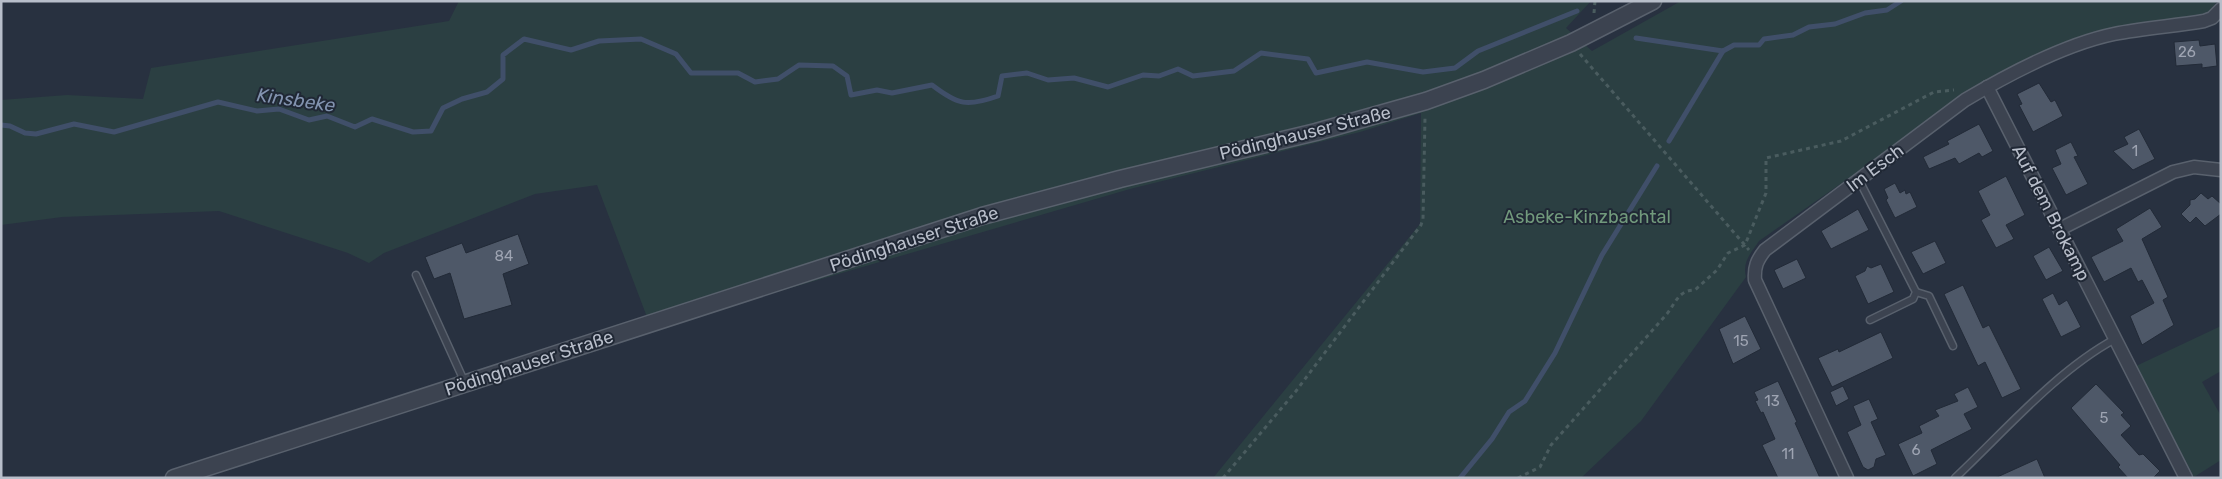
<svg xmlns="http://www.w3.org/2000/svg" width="2222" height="479" viewBox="0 0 2222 479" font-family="Rubik,sans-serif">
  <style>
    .green { fill: #2b3f42 }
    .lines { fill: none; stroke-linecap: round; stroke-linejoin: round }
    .stream { stroke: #404f69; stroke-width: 5 }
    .building { fill: #4e5868; stroke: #222a37 }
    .service-casing { stroke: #59616d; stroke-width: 9 }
    .minor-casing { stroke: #59616d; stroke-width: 15 }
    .tertiary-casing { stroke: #59616d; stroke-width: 19 }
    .path { stroke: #4a5c5f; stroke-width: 3; stroke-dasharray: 4 4; stroke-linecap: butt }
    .service { stroke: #3c4350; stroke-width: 6 }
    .minor { stroke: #3c4350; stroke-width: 12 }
    .tertiary { stroke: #3c4350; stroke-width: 16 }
    .labels { text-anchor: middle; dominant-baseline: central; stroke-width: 4; stroke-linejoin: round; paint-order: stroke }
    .number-label { font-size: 15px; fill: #9ea4b2 }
    .street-label { font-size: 18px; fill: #b8beca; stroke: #202835 }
    .park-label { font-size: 18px; fill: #71997c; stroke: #202835 }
    .water-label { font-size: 19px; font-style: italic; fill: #8293af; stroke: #202835 }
  </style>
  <rect width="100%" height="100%" fill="#283140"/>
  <g class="green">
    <path d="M459,1H1591L1566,28L1592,51L1681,1H2217L2210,11L2200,17L2100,31L2076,38L2015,66L1940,114L1759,241C1751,253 1742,262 1746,277L1641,421L1581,478H1213L1420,224L1421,113L1360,132L1130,189L705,313L647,317L597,185L535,194L384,253L369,263L348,253L219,211L62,217L1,225V100L67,95L143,99L151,68L449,21Z"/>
    <polygon points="2221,326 2221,371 2202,382 2221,416 2221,460 2194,477 2136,366"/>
  </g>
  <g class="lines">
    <g class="stream">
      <polyline points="1636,38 1723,51 1734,45 1759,45 1764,39 1793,35 1809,27 1835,24 1865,13 1887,10 1901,1"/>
      <path d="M1,125L10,126L25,133L36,134L74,124L114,132L218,102L257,111L279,109L309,120L327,116L355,127L372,119L413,132L431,131L443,108L462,99L487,92L503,79V55L524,39L571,50L599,41L641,39L676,54L691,73H738L755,82L778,79L799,65L833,66L847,76L851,95L877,90L892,93L932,85C958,105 967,107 998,96L1002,76L1027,73L1048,80L1074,78L1108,87L1143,75L1159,76L1178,69L1193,76L1234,71L1261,53L1308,59L1316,73L1367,62L1423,72L1455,68L1478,51L1577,11"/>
      <polyline points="1669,141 1723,51"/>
      <polyline points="1460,478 1492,439 1509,412 1525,401 1555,353 1602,255 1657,166"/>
    </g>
  </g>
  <g class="building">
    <polygon points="2199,40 2200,46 2215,44 2217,66 2202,68 2202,64 2176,66 2174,42"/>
    <polygon points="2039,83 2051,102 2055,100 2063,116 2033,132 2019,105 2022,104 2017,94"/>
    <polygon points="1979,124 1993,151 1982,157 1979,153 1959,164 1955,158 1929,169 1923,157 1949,144 1947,141"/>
    <polygon points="2139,129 2155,159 2133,170 2113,151 2128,144 2124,137"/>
    <polygon points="2071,142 2078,156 2074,157 2088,184 2066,195 2052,168 2061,164 2055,150"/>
    <polygon points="2006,176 2025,215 2006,225 2014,239 1996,248 1981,220 1990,215 1978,191"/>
    <polygon points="1895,183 1900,193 1905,190 1906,194 1910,192 1917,207 1895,218 1886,200 1888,198 1884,189"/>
    <polygon points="2201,193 2208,199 2212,196 2221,204 2221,214 2205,226 2196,217 2190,223 2181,214 2190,205 2190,200 2195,199"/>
    <polygon points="2150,208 2162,227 2142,239 2168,297 2163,300 2174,325 2142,345 2130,316 2154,303 2142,280 2138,282 2131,268 2104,282 2091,257 2123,241 2116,229"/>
    <polygon points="1858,209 1869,230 1831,249 1821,231"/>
    <polygon points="518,234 529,264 503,274 512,305 464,319 450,273 434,279 425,257 462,243 466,253"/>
    <polygon points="1935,241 1946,263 1923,274 1911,252"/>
    <polygon points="2049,247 2063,271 2046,280 2033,256"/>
    <polygon points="1797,259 1806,278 1783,289 1774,270"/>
    <polygon points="1881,264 1894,292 1868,304 1855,276 1865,271 1867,266 1871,268"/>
    <polygon points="1963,285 1983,328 1989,325 2021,389 2002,398 1985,362 1978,366 1944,294"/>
    <polygon points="2053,293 2059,305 2067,300 2081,327 2061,337 2042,299"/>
    <polygon points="1745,316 1761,349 1733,364 1719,329"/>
    <polygon points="1881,332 1893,358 1832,387 1818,358 1838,349 1839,352"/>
    <polygon points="1778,381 1797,422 1795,423 1820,478 1778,478 1762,445 1775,439 1763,412 1761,413 1755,401 1758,400 1754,392"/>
    <polygon points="2096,384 2124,413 2121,415 2131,426 2121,435 2139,455 2143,454 2160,471 2153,478 2128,478 2118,467 2120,465 2071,408"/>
    <polygon points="1843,386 1849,399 1836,406 1830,392"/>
    <polygon points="1968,387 1978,407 1964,414 1972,429 1931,450 1937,464 1913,476 1898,444 1922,433 1919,426 1939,416 1935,410 1958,401 1954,394"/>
    <polygon points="1869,399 1878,419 1871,422 1886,455 1876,459 1874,467 1868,470 1863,467 1847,432 1861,425 1853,406"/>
    <polygon points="2037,459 2045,478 1995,478"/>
  </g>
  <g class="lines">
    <defs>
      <g id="service">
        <polyline points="1859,180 1916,292 1913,299 1870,320"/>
        <polyline points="416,275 465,383"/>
        <polyline points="1916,292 1929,296 1953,346"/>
        <path d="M1955,478C2005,431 2056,371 2115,339"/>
      </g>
      <g id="minor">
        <polyline points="1987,87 2186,478"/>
        <polyline points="2060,229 2173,172 2194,167 2221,170"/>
        <path d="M1847,478L1755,280C1754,267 1757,260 1765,250L1965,100C2007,75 2066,44 2114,34C2144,28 2175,26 2204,21L2212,18L2221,9"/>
      </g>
      <polyline id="tertiary" points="174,478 982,216 1120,179 1316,132 1426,101 1484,80 1571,43 1653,1"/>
    </defs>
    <use href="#service" class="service-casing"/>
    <use href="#minor" class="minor-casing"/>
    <use href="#tertiary" class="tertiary-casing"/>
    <g class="path">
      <polyline points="1594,13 1595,1"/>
      <polyline points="1580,54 1749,250"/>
      <polyline points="1223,478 1296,391 1421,225 1423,219 1425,117"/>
      <path d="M1518,478L1540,467L1551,445L1666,315C1676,303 1678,290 1695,290L1717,270L1728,253L1745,245L1766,193V158L1841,141L1934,92L1954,90"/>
    </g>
    <use href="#service" class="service"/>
    <use href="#minor" class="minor"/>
    <use href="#tertiary" class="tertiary"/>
  </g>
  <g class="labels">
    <g class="number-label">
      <text x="2187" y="52">26</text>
      <text x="2135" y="151">1</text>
      <text x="504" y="256">84</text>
      <text x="1741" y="341">15</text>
      <text x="1772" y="401">13</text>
      <text x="2104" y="418">5</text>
      <text x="1916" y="450">6</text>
      <text x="1788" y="454">11</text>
    </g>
    <g class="street-label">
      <text transform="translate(1305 133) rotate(-14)">Pödinghauser Straße</text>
      <text transform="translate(1875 168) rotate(-37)">Im Esch</text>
      <text transform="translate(2051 213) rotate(63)">Auf dem Brokamp</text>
      <text transform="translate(914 239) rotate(-18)">Pödinghauser Straße</text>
      <text transform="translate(529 363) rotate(-18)">Pödinghauser Straße</text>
    </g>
    <g class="park-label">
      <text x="1587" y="217">Asbeke-Kinzbachtal</text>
    </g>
    <g class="water-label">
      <text transform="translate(296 100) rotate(8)">Kinsbeke</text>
    </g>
  </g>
  <rect width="2222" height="479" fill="none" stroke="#b8beca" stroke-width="5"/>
</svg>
